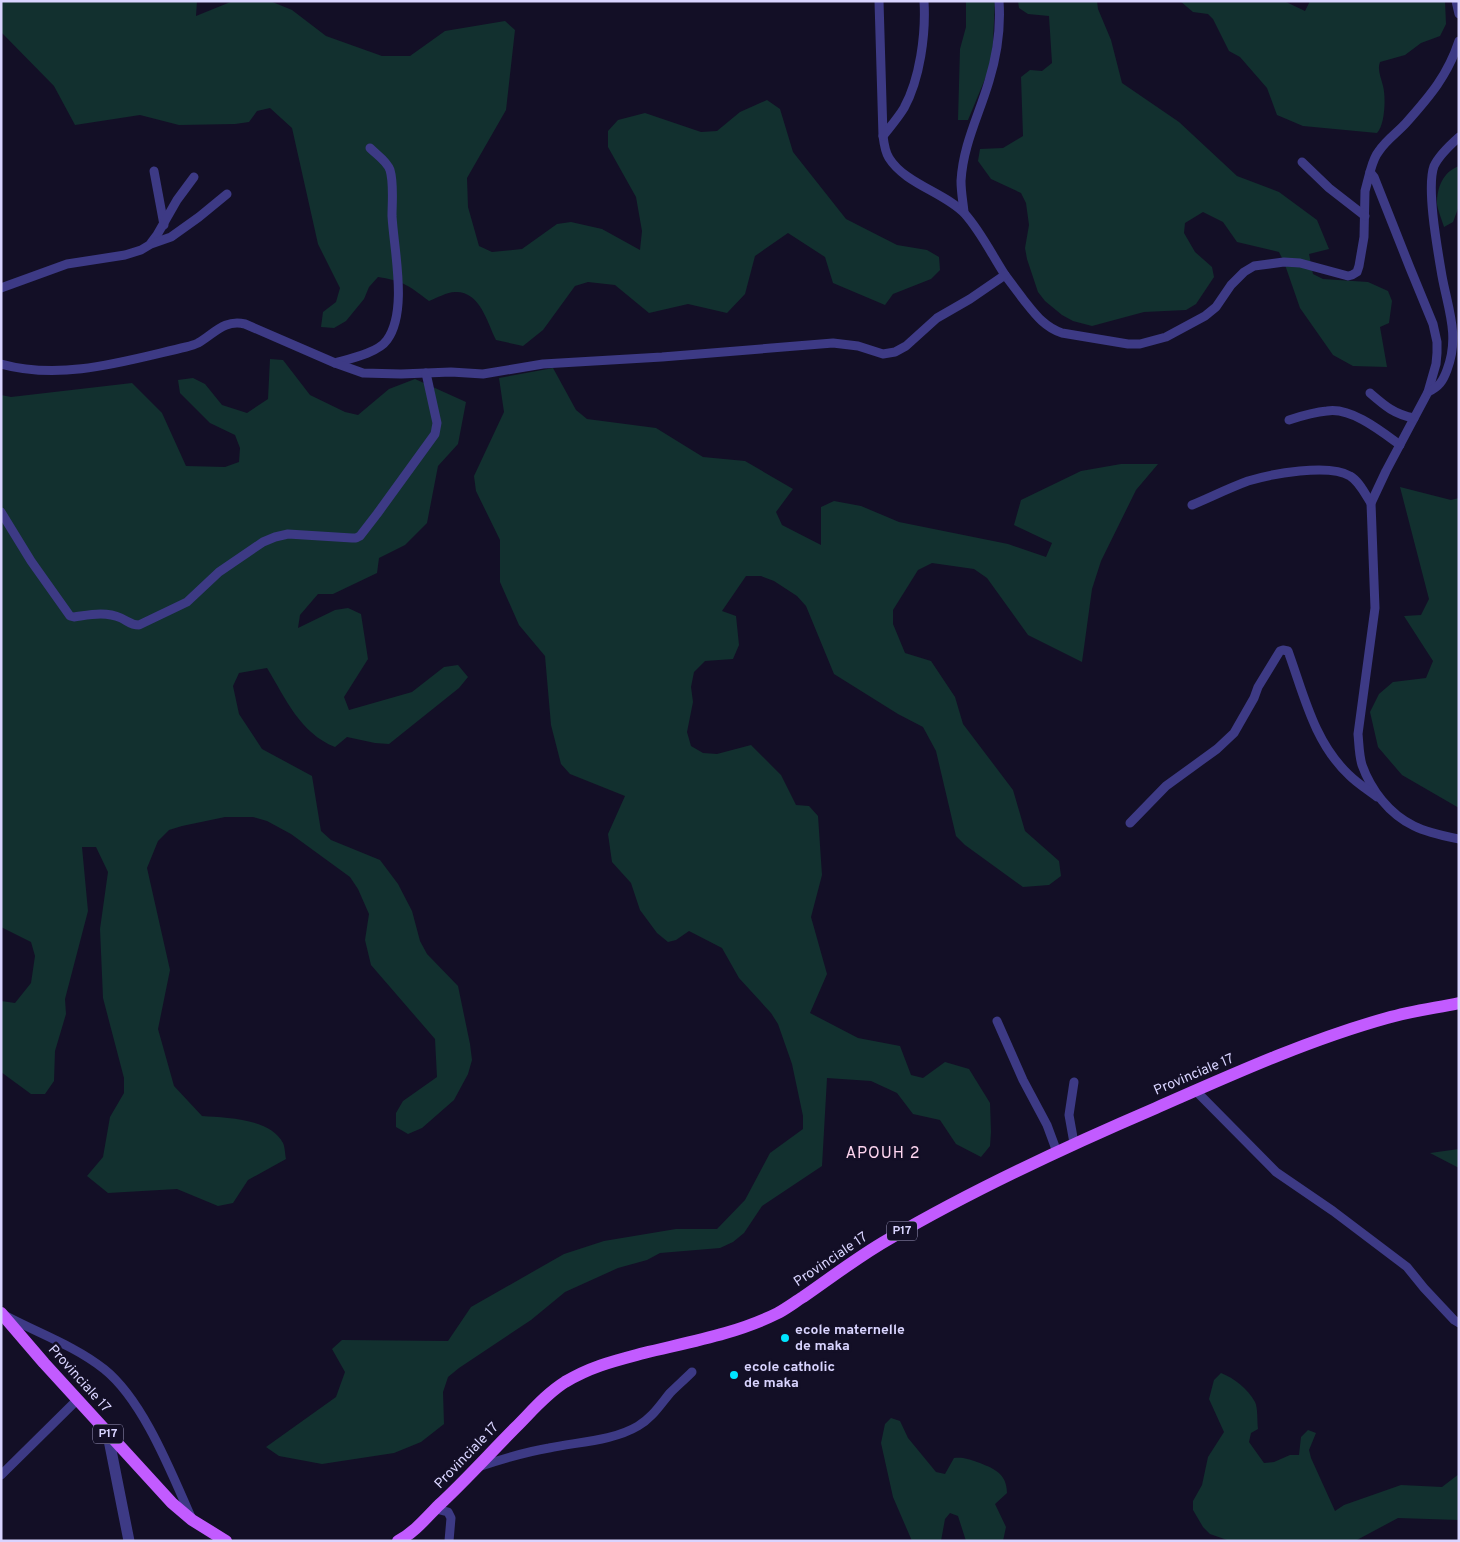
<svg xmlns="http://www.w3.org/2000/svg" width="1460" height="1542" viewBox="0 0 1460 1542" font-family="Overpass,sans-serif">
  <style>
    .green { fill: #12302f }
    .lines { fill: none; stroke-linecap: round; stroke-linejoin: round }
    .minor { stroke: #3d3a85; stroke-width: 9 }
    .tertiary { stroke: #3d3a85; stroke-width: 11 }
    .primary { stroke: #c25bff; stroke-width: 12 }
    .poi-dot { fill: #00e5ff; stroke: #130f26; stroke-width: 2 }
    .labels { text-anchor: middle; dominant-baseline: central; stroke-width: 5; stroke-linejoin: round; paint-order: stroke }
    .shield { fill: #130f26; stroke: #9e99be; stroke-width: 1 }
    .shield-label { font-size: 12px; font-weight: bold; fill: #d9d4ff }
    .street-label { font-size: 14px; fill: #d9d4ff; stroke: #130f26 }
    .poi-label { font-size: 14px; font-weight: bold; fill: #d9d4ff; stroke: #130f26; text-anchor: start }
    .quarter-label { font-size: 16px; letter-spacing: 1px; fill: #ffd6f0; stroke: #130f26 }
  </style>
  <rect width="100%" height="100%" fill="#130f26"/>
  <g class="green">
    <path d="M1,1H197L196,16L233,1H270L292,10L326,36L382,56H410L445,31L505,21L515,30L506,110L467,178L468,207L479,246L492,252L522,249L557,224L571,222L602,229L640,250L642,231L636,197L608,147V131L618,120L645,113L701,132L717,131L740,112L767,100L780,109L793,152L846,219L897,245L927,250L939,257L940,270L931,279L893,294L885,305L833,283L825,257L788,233L755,256L745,294L727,313L688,304L649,313L615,285L588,282L575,286L543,330L523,346L496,340C487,322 480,291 455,292C447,292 437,298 429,301C409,286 404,281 378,277L369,287L364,299L346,321L334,328L321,327L323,312L336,302L340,288L318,244L292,128L270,108L257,111L249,122L235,124L179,125L140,115L75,125L54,86L1,32Z"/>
    <polygon points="966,1 995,1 992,62 968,120 958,120 960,49 966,27"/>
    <polygon points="1018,1 1097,1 1098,9 1111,40 1122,83 1179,122 1237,176 1279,192 1317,220 1329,249 1309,254 1313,274 1323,279 1368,282 1388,291 1392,301 1389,323 1380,327 1387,367 1353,366 1333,355 1300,308 1284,262 1279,252 1237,242 1223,222 1203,212 1185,223 1184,233 1195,252 1212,267 1214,277 1196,304 1186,310 1144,312 1092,326 1073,321 1062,315 1045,301 1038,292 1027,259 1025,248 1029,225 1026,203 1021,193 991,179 978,161 980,149 1003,148 1023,136 1021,77 1030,70 1042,71 1052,63 1049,16 1028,14 1019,8"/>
    <path d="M1180,1H1284L1305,11L1310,1H1445L1446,24L1440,36L1421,43L1405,55L1380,62C1377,70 1381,77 1383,86C1386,97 1385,125 1377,133L1303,126L1277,115L1267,88L1240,57L1229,51L1213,19L1208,14L1193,12Z"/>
    <path d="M1459,166V206L1453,222L1444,227C1442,220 1438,211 1437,204C1437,187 1443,172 1459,166Z"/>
    <path d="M270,359L283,360L310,395L345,412L358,415L389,389L415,379L466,402L458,444L438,466L427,523L405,545L379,558L377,573L333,594H318L300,615L298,628L335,610L348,608L361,614L368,659L344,697L349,710L412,692L444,667L458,665L468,677L459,688L389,744L375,743L347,737L335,747C300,733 286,699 267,668L239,673L233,686L239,714L262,749L312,776L321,831L331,840L380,860L398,884L412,911L420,941L427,954L458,986L470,1044L472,1060L468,1074L454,1100L422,1128L408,1134L396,1127V1113L403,1101L437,1077L435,1039L371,965L365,940L369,914L358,889L350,877L291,834L267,821L253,817H225L182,826L169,830L158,841L147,868L170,970L158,1029L174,1086L202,1116C227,1118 270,1118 283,1143C285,1147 285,1154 286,1159L248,1180L233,1203L218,1206L177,1189L108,1193L87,1176L103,1157L110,1117L124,1093V1078L103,998L100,929L108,872L96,847H82L88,911L65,999L66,1014L55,1051L54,1081L45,1094H31L1,1072V1001L15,1003L31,983L35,956L31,942L1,927V395L11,397L132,383L162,413L186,466L225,467L239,462L240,448L235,435L210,423L180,393L178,380L193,378L205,384L222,405L247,413L268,399Z"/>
    <polygon points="553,368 576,410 587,419 656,428 703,457 745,461 793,489 776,512 782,525 821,545 821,507 834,501 861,506 899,522 1008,544 1046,557 1052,543 1014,525 1021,500 1081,471 1121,464 1158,464 1136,490 1101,561 1092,589 1082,662 1028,635 987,578 974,569 932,563 918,570 893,610 893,624 905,653 931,661 955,697 963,724 1013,790 1025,831 1059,861 1061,876 1049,885 1023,887 965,845 956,836 936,751 923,727 898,714 834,674 806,606 797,596 774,581 761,576 746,576 722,611 736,616 739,645 733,659 705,661 694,672 691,687 693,702 687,732 691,746 703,753 717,754 751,745 781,775 796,805 809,806 818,816 822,875 811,917 827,974 810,1013 858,1038 900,1046 911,1075 923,1078 945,1062 969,1069 990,1103 991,1132 990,1146 981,1157 956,1144 940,1120 913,1114 897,1093 871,1081 827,1078 822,1166 762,1206 744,1233 733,1242 720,1248 660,1253 647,1260 618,1268 565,1292 531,1320 459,1368 448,1377 443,1392 444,1424 421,1442 394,1453 322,1464 279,1456 266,1447 336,1397 345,1372 332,1349 342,1340 448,1341 471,1307 564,1254 604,1241 676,1229 717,1229 745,1200 770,1153 803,1129 803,1116 792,1064 778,1024 771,1013 739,978 722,948 689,931 676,940 668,942 657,933 640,910 631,883 612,862 608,834 625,796 570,774 561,764 551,725 545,656 519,625 500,582 500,540 476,491 474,476 504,412 499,378"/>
    <polygon points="1400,487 1451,500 1459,498 1459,808 1402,775 1378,747 1370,712 1379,694 1393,682 1426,678 1433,661 1404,616 1421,615 1429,599"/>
    <polygon points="1459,1149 1459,1168 1430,1153"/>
    <path d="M1221,1373C1234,1378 1248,1389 1255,1402C1258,1408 1257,1421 1258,1429L1251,1433L1249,1442L1264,1463L1274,1462L1290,1455H1299L1301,1437L1308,1430L1316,1433L1309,1450L1311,1458L1335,1511L1344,1505L1401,1485L1442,1487L1459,1474V1520L1398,1518L1355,1541H1230L1210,1534L1203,1527L1193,1510V1501L1202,1485L1208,1457L1224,1432L1209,1399L1214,1380Z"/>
    <path d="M891,1418L900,1421L908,1438L936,1472L945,1474L954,1458C963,1457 968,1459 977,1462C993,1468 1007,1473 1007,1493L995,1504L1006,1527L1003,1541H966L958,1516L950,1513L945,1519L941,1541H912L893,1497L881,1443L885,1424Z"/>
  </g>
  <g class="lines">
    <g class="minor">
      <path d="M879,1L883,136C884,144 885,152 889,158C905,184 946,193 965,214C981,232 992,255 1005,275C1011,283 1017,291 1023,299C1035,314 1044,327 1062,333L1128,344H1140L1166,337L1205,316L1216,307L1231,285L1244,272L1254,266L1284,262L1300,263L1348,276L1352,275L1357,272L1359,266L1364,237L1365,191L1370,172L1374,177L1410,268L1433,324L1437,342V353L1436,364L1428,392L1386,471L1371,503L1375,608L1358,734C1359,744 1359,755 1362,765C1371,790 1389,814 1414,826C1428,833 1444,836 1459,839"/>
      <polyline points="1456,1 1459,14"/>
      <path d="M883,136C890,127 898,118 904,108C920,79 926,34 924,1"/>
      <polyline points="1302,162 1329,188 1365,216"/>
      <polyline points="154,171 164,225"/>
      <path d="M1370,172C1372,165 1374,157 1379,151C1386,140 1398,132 1406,123C1430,96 1448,75 1459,41"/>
      <path d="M964,212C963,202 961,192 961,181C963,145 979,115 989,81C997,55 1001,29 999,1"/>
      <polyline points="151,243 157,235 177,200 194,177"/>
      <polyline points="1,288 67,264 125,255 141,250 151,244 171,237 199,217 227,194"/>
      <path d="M335,363C349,359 378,353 387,340C408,311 394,251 392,216C392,203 394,183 390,170C387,161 377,155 370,148"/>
      <path d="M1,364C63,381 125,361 186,347C190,346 194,345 198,343C214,334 224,319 245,324L335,363L363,373L401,374L451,372L483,374L543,364L662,357L833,343L858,346L883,354L895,352L906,346L937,318L970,299L1005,275"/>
      <path d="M1428,392C1439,387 1443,381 1447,370C1460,336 1448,309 1442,276C1438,252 1426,188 1434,166C1439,155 1450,145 1459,137"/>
      <path d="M1370,393C1385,406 1394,414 1414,418"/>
      <path d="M1289,420C1301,416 1314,412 1327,411C1351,407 1381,431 1400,445"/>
      <path d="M1192,505C1211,497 1229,488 1248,481C1271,474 1329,463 1350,476C1359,481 1365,494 1371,503"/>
      <path d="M1,512L31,561L70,616L74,617C89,615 105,611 121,618C128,621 130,625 139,625L187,602L219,572L263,542L275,537L288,534L352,538H356L360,536L377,514L435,434L437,423L426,373"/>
      <path d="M1130,823L1166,786L1217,749L1234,733L1254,698L1258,687L1280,651L1283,650L1288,651C1304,695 1314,742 1349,775C1357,783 1368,790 1377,797"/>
      <polyline points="997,1021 1023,1080 1047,1125 1057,1152"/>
      <polyline points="1074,1082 1069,1115 1074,1143"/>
      <polyline points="1195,1090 1276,1172 1333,1211 1407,1267 1424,1288 1454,1320 1459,1323"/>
      <path d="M6,1316C38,1333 75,1346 104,1369C143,1400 171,1472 191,1517"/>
      <path d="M478,1467C502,1459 525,1452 549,1448C577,1442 613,1441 638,1426C652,1418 660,1405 670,1393C677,1386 685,1379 692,1372"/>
      <polyline points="1,1475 77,1400"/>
      <polyline points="436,1509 448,1512 451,1518 449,1541"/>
    </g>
    <polyline class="tertiary" points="108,1435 129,1541"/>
    <g class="primary">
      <polyline points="1,1313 44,1363 172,1503 192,1520 226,1541"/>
      <path d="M398,1541C415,1532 426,1518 439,1505C466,1480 490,1453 516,1427C532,1411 546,1394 565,1382C592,1366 614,1361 644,1353C689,1342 736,1334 778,1313C787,1308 795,1302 803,1297C832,1277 859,1256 889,1239C974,1189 1065,1147 1156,1108C1231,1075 1308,1040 1387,1018C1411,1011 1435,1008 1459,1003"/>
    </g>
  </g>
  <g class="poi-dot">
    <circle cx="785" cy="1338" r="5"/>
    <circle cx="734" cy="1375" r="5"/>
  </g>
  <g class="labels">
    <g class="shield">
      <rect x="887" y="1221.5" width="30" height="19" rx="4"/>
      <rect x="93" y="1424.5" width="30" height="19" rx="4"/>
    </g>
    <g class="shield-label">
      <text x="902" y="1231">P17</text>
      <text x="108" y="1434">P17</text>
    </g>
    <g class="street-label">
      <text transform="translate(1194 1075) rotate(-23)">Provinciale 17</text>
      <text transform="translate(831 1260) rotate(-34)">Provinciale 17</text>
      <text transform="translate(79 1379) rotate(48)">Provinciale 17</text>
      <text transform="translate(467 1456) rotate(-46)">Provinciale 17</text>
    </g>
    <g class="poi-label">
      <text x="795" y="1330">ecole maternelle<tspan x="795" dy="16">de maka</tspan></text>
      <text x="744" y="1367">ecole catholic<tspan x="744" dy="16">de maka</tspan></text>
    </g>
    <g class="quarter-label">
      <text x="883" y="1154">APOUH 2</text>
    </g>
  </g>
  <rect width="1460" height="1542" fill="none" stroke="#d9d4ff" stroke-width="5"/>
</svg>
